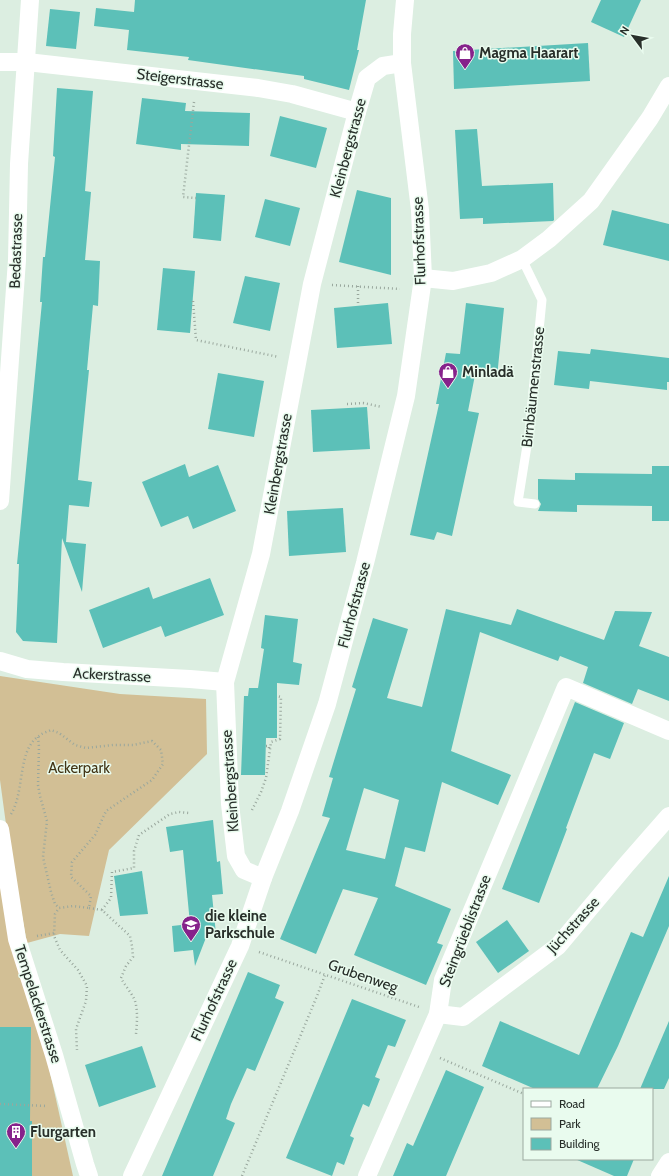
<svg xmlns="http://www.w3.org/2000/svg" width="669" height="1176" viewBox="0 0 669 1176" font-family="Cabin,sans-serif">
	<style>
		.green { fill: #d2bf95 }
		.building { fill: #5cc0b8; fill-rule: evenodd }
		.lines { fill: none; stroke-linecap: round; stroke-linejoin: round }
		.path { stroke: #99a79d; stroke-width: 2.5; stroke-dasharray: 1 3; stroke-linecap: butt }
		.service { stroke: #fff; stroke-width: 9 }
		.minor { stroke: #fff; stroke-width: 18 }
		.labels { text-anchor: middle; stroke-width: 3; stroke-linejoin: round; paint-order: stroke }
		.poi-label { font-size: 15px; font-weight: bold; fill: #282f2a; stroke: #e9fbee; text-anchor: start }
		.street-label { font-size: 15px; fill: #282f2a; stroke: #e9fbee }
		.park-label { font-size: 15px; fill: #423516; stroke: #e9fbee }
	</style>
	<rect width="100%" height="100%" fill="#dceee1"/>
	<g class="green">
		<path d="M0,676L120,694L206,699L207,754L109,850L89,936L60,934L27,943L8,839L0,780Z"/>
		<path d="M0,847L73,1176H0Z"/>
	</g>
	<g class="building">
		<path d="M135,0H366L357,50H359L349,90L304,79V76L188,60L189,57L127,50L129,30L94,26L96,8L134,12Z"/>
		<path d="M601,0H641L624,37L591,22Z"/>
		<path d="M50,9L80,12L76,49L46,46Z"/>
		<path d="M588,43L590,81L454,89L453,51Z"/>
		<path d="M57,88L93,91L85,191L91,192L85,260L100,261L98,306L93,305L87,370H89L78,480L92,482L89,507L69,505L66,542L86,544L82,592L62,538L57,643L23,641L16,632L19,564H17L42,302H40L43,257H45L55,157L53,156Z"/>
		<path d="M142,98L186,103L185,111L250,113L249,146L181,144V150L136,144Z"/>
		<path d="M280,116L327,128L316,168L270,156Z"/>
		<path d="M477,129L482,186L553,183L554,220L553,221L483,224V218L460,219L455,130Z"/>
		<path d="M357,190L391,198V275L339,262Z"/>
		<path d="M196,193L225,195L221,241L193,238Z"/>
		<path d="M265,199L300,208L290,246L255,237Z"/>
		<path d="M612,210L669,224V261L603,245Z"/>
		<path d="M163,268L195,271L190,333L157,330Z"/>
		<path d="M245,276L280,283L270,331L233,323Z"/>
		<path d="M388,303L392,344L337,348L334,308Z"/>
		<path d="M466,303L504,308L497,377L475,375L468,411L479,413L452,536L437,532L434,540L410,535L439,404H436L446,353L460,354Z"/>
		<path d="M591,349L669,358V382H667V390L590,381L589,389L554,385L558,351L590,354Z"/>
		<path d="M218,373L264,381L254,437L208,429Z"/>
		<path d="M367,407L370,449L313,452L311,410Z"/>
		<path d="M185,464L189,477L218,465L236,511L193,529L188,516L161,527L142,482Z"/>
		<path d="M652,466H669V521H652V506L577,505V512L538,511L541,504L538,499V479L575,480V473L652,474Z"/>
		<path d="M343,508L346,552L289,556L287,511Z"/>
		<path d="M210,578L224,615L165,637L161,626L103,648L89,610L149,587L153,599Z"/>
		<path d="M446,609L511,625L517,609L604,640L615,611L652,612L639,646L669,657V701L638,689L632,704L583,683L588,667L560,656L558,661L480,632L451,751L511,775L498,805L442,782L425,852L405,847L395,886L451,909L437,943L443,945L426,985L354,955L378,898L343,889L316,954L280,939L330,818L322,816L333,778L329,777L356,689L352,687L373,618L408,629L387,698L422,707ZM364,788L399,800L385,859L346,850Z"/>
		<path d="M265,615L298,619L293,662L302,664L299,685L277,683V738H266L265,775H241L244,696H248L249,688H258L264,649L261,648Z"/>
		<path d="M575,702L624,723L610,759L594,753L566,828L567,829L539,903L502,889Z"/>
		<path d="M213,820L217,862L220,861L223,894L212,895L216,934L207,935L195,966L193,950L174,952L172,926L190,924L183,850L170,852L166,827Z"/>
		<path d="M142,871L148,914L120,916L114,876Z"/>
		<path d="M669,876V926L618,1046L597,1089H535L482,1066L500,1021L579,1055L631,932L643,937Z"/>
		<path d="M507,920L529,951L498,973L476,942Z"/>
		<path d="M248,972L280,985L275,998L284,1002L255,1071L247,1068L231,1104L226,1119L235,1123L213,1176H162Z"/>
		<path d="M352,999L406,1020L395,1047L388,1045L375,1077L380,1079L369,1107L363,1104L350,1136L354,1138L344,1165L337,1162L332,1176L286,1158Z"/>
		<path d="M669,1021V1078L664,1089H640Z"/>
		<path d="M0,1027H31L30,1121H32V1176H0Z"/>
		<path d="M142,1046L156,1087L99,1107L85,1065Z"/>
		<path d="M446,1070L484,1087L446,1176H393L407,1143L413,1146Z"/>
		<path d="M575,1159H634L627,1176H614Z"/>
	</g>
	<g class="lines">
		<g class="path">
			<path d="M194,102L183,197L196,198"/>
			<path d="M332,285L400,289"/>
			<path d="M358,286V306"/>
			<path d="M193,301L196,340L279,357"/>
			<path d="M347,404L363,403L382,407"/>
			<path d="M38,737L39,747L38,785L40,796L47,821L43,857L51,892L55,904L59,908"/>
			<path d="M266,746H269V749"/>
			<path d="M252,810L261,792L266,778L271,742L280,739L281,697L277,696"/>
			<path d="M11,814C25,792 17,750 39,736C42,733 47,732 51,730L59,733L75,745L86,748L113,745H133L152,741L161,750L163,764L152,780L106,811L95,835L72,862L71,877L91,896L89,908L73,906L59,908L55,914L54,936L60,950L78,970L87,986L86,1001L76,1029L77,1050"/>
			<path d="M89,908L102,910L130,936L132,946L133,957L126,966L121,978C125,986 132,993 135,1001C138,1011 137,1023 136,1034"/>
			<path d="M102,910L111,898L112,872L134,868V851L139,835L170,814L179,812L189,813"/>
			<path d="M37,936L54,933"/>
			<path d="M259,952L419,1007"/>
			<path d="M440,1058L524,1094"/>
			<path d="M0,1104L47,1106"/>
			<path d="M242,1176L317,996L325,975"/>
		</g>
		<path class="service" d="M522,259L542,300L529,433L518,502L535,504"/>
		<g class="minor">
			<path d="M0,62H27L258,88L292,94L357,112"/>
			<path d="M423,278L453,281L491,273L522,259L549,239L591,201L650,118L669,86"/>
			<path d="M0,501L17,260L19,164L30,0"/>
			<path d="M0,661L27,669L63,672L190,679L225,682"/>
			<path d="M0,829L17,939L54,1055L85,1164L89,1176"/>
			<path d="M263,878L244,870L236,856L230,804L225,682L261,554L312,284L357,112L367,78L383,66L402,63"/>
			<path d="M438,1014L463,1017L558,946L626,865L669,816"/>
			<path d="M132,1176L240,946L263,878L290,811L327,704L365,563L406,396L423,278L420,210L402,63V34L405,0"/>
			<path d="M367,1176L438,1014L443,980L566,687L669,731"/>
			<path d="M660,1176L669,1162"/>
		</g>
	</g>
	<defs>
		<symbol id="shop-pin" viewBox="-11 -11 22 30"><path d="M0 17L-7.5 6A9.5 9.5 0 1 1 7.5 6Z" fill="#86228b" stroke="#e9fbee"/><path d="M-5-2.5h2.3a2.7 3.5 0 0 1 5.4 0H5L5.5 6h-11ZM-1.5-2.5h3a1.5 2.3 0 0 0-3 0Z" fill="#fff"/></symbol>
		<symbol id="school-pin" viewBox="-11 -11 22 30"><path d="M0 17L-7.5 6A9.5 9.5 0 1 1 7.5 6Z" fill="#86228b" stroke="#e9fbee"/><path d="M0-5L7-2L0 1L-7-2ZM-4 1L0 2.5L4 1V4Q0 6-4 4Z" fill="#fff"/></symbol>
		<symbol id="building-pin" viewBox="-11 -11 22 30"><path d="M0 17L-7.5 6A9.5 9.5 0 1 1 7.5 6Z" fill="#86228b" stroke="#e9fbee"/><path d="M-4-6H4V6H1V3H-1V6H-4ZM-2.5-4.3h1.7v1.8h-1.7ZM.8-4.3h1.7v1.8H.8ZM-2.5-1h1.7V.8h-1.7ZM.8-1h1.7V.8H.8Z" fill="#fff"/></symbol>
	</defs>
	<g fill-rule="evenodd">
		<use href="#shop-pin" x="454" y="42" width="22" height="30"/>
		<use href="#shop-pin" x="437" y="361" width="22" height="30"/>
		<use href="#school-pin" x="180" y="914" width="22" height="30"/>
		<use href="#building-pin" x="5" y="1121" width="22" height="30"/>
	</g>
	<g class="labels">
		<g class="poi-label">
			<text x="479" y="58">Magma Haarart</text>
			<text x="462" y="377">Minladä</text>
			<text x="205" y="921">die kleine<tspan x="205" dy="17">Parkschule</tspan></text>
			<text x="30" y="1137">Flurgarten</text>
		</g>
		<g class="street-label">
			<text transform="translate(180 79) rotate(7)" y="5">Steigerstrasse</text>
			<text transform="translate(348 148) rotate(-75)" y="5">Kleinbergstrasse</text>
			<text transform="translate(419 241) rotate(-92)" y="5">Flurhofstrasse</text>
			<text transform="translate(16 251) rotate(-88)" y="5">Bedastrasse</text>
			<text transform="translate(533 387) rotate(-84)" y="5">Birnbäumenstrasse</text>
			<text transform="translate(278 464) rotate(-80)" y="5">Kleinbergstrasse</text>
			<text transform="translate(354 605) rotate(-75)" y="5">Flurhofstrasse</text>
			<text transform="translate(112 675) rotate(3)" y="5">Ackerstrasse</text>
			<text transform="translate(230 781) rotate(-94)" y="5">Kleinbergstrasse</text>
			<text transform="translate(573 925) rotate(-48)" y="5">Jüchstrasse</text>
			<text transform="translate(465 931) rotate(-69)" y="5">Steingrüeblistrasse</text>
			<text transform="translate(363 976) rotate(19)" y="5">Grubenweg</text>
			<text transform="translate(214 1000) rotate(-65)" y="5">Flurhofstrasse</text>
			<text transform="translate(38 1004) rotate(72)" y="5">Tempelackerstrasse</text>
		</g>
		<g class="park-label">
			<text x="79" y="773">Ackerpark</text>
		</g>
	</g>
	<rect x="523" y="1088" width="130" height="72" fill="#e9fbee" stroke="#9ca9a0"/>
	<rect x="531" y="1101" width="20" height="6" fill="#ffffff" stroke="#9ca9a0"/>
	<text x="559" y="1108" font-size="12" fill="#282f2a">Road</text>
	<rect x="531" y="1118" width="20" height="12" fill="#d2bf95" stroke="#9ca9a0"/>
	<text x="559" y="1128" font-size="12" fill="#282f2a">Park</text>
	<rect x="531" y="1138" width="20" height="12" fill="#5cc0b8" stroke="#9ca9a0"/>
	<text x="559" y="1148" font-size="12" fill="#282f2a">Building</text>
	<g transform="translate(633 36) rotate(302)" stroke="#e9fbee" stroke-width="3" paint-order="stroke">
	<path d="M0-3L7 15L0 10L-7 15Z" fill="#282f2a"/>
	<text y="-6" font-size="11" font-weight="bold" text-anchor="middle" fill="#282f2a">N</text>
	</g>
</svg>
